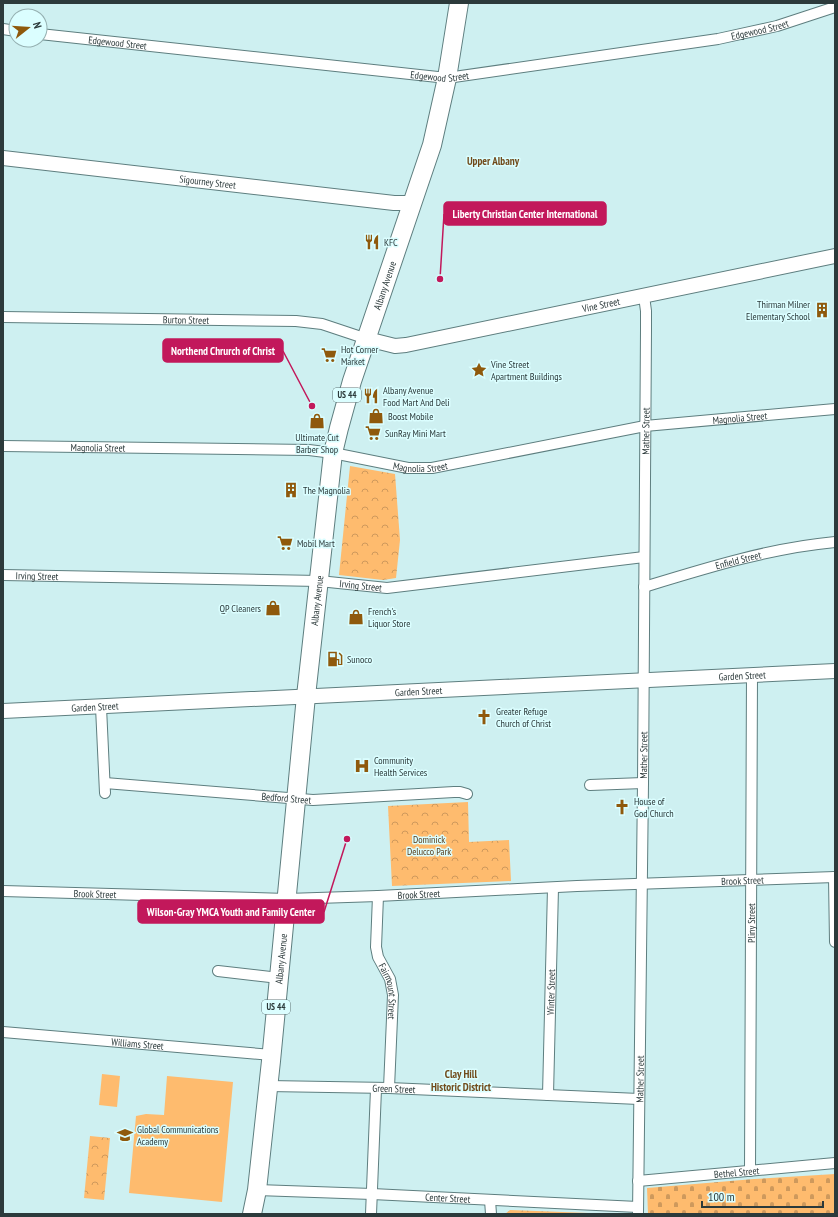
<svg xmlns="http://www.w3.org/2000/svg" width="838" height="1217" viewBox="0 0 838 1217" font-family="'PT Sans Narrow',sans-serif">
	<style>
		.grass { fill: #febb6e }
		.cemetery { fill: url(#cemetery-stones) }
		.park { fill: url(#park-crowns) }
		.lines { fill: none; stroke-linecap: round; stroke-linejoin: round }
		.street-casing { stroke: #5e7e7f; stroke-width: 12 }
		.secondary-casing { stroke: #5e7e7f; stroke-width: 16 }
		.highway-casing { stroke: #5e7e7f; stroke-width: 20 }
		.street { stroke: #fff; stroke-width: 10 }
		.secondary { stroke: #fff; stroke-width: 14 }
		.highway { stroke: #fff; stroke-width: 18 }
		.labels { text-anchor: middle; stroke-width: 3; stroke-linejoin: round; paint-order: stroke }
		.shield { fill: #dbfeff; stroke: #607576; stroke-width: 1 }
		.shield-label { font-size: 9px; font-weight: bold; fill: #2c3a3b }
		.street-label { font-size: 10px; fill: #2c3a3b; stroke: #dbfeff }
		.poi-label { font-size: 10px; fill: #2c3a3b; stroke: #dbfeff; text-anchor: start }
		.park-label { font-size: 10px; fill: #563917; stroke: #dbfeff }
		.neighbourhood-label { font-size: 11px; font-weight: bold; fill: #714b1c; stroke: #dbfeff }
		.leader { fill: none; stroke: #c2185b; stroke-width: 1.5 }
		.callout-dot { fill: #c2185b; stroke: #dbfeff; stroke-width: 1.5 }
		.callout { fill: #c2185b; stroke: #c2185b; stroke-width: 1.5 }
		.callout-label { font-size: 11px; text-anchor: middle; font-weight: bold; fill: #fff }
	</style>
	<defs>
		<pattern id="cemetery-stones" width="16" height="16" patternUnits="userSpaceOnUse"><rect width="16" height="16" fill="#febb6e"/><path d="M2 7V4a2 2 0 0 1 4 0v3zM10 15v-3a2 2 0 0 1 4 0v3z" fill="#ce995c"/></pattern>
		<pattern id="park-crowns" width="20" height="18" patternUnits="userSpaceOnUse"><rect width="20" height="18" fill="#febb6e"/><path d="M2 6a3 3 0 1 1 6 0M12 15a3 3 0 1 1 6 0" fill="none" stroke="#ce995c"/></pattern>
	</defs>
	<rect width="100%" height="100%" fill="#cef0f1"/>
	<g class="grass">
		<path d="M102,1074L120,1076L117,1107L99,1105Z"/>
		<path d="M167,1076L233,1082L222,1202L129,1193L136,1116L146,1114L164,1115Z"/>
	</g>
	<path class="cemetery" d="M835,1174V1214H648L647,1188L754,1179Z"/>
	<g class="park">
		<path d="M350,466L395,474L400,540L396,578L383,580L339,575Z"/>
		<path d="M468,802L469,842L509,840L511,881L392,886L388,806Z"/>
		<path d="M90,1136L110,1138L104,1200L84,1198Z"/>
		<path d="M510,1210L615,1214H505Z"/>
	</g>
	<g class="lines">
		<defs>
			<g id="street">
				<path d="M3,29L16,31"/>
				<path id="s1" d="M40,34L447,78L718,39L777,26L835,7"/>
				<path id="s2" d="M3,317L296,321L322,324L367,339"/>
				<path id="s3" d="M3,446L309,450L333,453L408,468H432L645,426L835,409"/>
				<path id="s4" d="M3,575L319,581L387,588L644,557"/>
				<path id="s5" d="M644,587C706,568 770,548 835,542"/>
				<path d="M101,707L105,793"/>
				<path id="s6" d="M105,783L313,800L454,792H460L467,794"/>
				<path d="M590,785L643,783"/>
				<path d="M834,877L835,942"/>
				<path id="s7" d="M3,891L287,899L378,896L577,886L835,877"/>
				<path id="s8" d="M378,896L376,947L378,957L390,979L393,995L389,1088"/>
				<path d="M218,971L279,978"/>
				<path id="s9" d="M3,1032L272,1055"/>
				<path id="s10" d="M268,1086L389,1088L639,1099"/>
				<path id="s11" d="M548,1095L553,888"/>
				<path id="s12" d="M750,1171L752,674"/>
				<path id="s13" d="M638,1181L835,1163"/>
				<path id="s14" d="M257,1190L372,1194L638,1207"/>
				<path d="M490,1200L491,1214"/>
				<path d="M371,1214L376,1089"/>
				<path id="s15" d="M638,1214L643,783L646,330V311L644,296"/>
			</g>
			<g id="secondary">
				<path id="s16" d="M3,158L394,203H413"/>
				<path id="s17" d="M367,339L395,346L406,345L835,256"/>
				<path id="s18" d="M3,711L835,671"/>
			</g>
			<g id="highway">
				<path id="s19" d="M252,1214L257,1190L271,1061L306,696L333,453L339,428L352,381L432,145L447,78L459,3"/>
			</g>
		</defs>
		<use href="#street" class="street-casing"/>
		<use href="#secondary" class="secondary-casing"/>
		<use href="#highway" class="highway-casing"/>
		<use href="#street" class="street"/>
		<use href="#secondary" class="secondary"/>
		<use href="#highway" class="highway"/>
	</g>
	<defs>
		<symbol id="restaurant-bare" viewBox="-9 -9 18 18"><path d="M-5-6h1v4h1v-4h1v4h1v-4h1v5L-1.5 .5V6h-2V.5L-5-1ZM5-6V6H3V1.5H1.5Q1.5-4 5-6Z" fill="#8f590c" stroke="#dbfeff" stroke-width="2.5" paint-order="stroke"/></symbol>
		<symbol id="building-bare" viewBox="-9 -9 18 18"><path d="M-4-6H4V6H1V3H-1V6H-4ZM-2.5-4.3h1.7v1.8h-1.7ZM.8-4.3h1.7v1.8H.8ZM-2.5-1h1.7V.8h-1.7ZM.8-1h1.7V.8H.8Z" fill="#8f590c" stroke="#dbfeff" stroke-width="2.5" paint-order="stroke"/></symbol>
		<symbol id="supermarket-bare" viewBox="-9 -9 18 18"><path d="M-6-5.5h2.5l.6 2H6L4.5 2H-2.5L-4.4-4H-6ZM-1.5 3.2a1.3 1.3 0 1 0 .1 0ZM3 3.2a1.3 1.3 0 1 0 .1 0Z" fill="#8f590c" stroke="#dbfeff" stroke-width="2.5" paint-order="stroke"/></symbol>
		<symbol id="sight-bare" viewBox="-9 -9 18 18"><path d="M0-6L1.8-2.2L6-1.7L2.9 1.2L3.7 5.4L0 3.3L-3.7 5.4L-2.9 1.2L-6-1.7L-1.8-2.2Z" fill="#8f590c" stroke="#dbfeff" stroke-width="2.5" paint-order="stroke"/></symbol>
		<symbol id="shop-bare" viewBox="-9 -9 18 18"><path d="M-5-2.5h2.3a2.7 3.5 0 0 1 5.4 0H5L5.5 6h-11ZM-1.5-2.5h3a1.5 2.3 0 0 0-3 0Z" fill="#8f590c" stroke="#dbfeff" stroke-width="2.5" paint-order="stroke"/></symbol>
		<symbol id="fuel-bare" viewBox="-9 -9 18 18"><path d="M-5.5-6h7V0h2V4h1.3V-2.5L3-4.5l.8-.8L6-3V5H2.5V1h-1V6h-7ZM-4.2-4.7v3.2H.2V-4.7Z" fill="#8f590c" stroke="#dbfeff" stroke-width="2.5" paint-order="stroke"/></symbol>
		<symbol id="church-bare" viewBox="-9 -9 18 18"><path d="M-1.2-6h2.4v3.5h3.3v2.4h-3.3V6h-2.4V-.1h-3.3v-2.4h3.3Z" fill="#8f590c" stroke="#dbfeff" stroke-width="2.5" paint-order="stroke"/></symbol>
		<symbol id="hospital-bare" viewBox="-9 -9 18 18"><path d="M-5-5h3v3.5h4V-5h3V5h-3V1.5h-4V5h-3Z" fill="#8f590c" stroke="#dbfeff" stroke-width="2.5" paint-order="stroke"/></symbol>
		<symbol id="school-bare" viewBox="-9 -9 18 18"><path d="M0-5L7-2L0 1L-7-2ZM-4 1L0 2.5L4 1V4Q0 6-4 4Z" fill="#8f590c" stroke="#dbfeff" stroke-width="2.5" paint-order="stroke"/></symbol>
	</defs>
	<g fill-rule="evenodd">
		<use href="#restaurant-bare" x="361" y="231" width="22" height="22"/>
		<use href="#building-bare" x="811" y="299" width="22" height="22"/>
		<use href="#supermarket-bare" x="318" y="344" width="22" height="22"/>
		<use href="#sight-bare" x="468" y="359" width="22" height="22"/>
		<use href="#restaurant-bare" x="360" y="385" width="22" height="22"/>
		<use href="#shop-bare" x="365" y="405" width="22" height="22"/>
		<use href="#shop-bare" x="306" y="410" width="22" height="22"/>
		<use href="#supermarket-bare" x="362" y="422" width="22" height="22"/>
		<use href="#building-bare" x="280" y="479" width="22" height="22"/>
		<use href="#supermarket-bare" x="274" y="532" width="22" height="22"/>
		<use href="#shop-bare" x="262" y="597" width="22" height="22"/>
		<use href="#shop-bare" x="345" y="606" width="22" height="22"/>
		<use href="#fuel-bare" x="324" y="648" width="22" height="22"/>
		<use href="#church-bare" x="473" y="706" width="22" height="22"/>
		<use href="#hospital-bare" x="351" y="755" width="22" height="22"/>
		<use href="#church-bare" x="611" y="796" width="22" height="22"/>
		<use href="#school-bare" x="114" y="1124" width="22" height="22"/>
	</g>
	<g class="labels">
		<g class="shield">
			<rect x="333" y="388" width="28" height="14" rx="3"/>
			<rect x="262" y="1000" width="28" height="14" rx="3"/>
		</g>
		<g class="shield-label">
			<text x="347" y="398">US 44</text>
			<text x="276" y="1010">US 44</text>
		</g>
		<g class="street-label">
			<text dy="4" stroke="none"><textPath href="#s1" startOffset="726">Edgewood Street</textPath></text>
			<text dy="4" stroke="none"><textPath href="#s1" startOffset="78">Edgewood Street</textPath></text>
			<text dy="4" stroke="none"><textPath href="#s1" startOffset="402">Edgewood Street</textPath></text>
			<text dy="4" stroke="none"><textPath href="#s16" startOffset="206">Sigourney Street</textPath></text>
			<text dy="4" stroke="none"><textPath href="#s19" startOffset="941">Albany Avenue</textPath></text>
			<text dy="4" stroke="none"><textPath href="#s17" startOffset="239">Vine Street</textPath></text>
			<text dy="4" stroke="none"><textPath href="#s2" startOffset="183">Burton Street</textPath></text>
			<text dy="4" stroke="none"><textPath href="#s3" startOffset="743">Magnolia Street</textPath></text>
			<text dy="4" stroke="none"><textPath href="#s15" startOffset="783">Mather Street</textPath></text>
			<text dy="4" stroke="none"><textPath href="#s3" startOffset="95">Magnolia Street</textPath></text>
			<text dy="4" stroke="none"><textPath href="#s3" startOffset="419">Magnolia Street</textPath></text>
			<text dy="4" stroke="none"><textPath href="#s5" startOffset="98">Enfield Street</textPath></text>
			<text dy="4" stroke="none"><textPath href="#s4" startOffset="34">Irving Street</textPath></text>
			<text dy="4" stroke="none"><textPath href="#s4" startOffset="358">Irving Street</textPath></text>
			<text dy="4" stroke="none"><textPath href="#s19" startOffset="617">Albany Avenue</textPath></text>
			<text dy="4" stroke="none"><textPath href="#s18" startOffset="740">Garden Street</textPath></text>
			<text dy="4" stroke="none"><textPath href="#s18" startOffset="416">Garden Street</textPath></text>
			<text dy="4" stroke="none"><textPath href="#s18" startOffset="92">Garden Street</textPath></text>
			<text dy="4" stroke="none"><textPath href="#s15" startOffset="459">Mather Street</textPath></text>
			<text dy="4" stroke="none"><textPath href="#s6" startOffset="182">Bedford Street</textPath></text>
			<text dy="4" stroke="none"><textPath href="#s7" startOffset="740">Brook Street</textPath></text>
			<text dy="4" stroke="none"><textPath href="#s7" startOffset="92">Brook Street</textPath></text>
			<text dy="4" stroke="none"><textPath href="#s7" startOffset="416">Brook Street</textPath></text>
			<text dy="4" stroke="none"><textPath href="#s12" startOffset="248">Pliny Street</textPath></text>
			<text dy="4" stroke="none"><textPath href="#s19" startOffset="257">Albany Avenue</textPath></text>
			<text dy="4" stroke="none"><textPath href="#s8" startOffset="98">Fairmount Street</textPath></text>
			<text dy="4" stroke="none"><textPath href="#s11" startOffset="103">Winter Street</textPath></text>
			<text dy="4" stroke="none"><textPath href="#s9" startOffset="135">Williams Street</textPath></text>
			<text dy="4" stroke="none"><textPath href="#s15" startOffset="135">Mather Street</textPath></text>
			<text dy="4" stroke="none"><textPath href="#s10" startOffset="126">Green Street</textPath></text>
			<text dy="4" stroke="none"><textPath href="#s13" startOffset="99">Bethel Street</textPath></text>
			<text dy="4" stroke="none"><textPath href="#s14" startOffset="191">Center Street</textPath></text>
		</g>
		<g class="poi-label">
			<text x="384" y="246">KFC</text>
			<text x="810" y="308" text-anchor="end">Thirman Milner<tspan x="810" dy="12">Elementary School</tspan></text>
			<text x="341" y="353">Hot Corner<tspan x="341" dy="12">Market</tspan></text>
			<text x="491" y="368">Vine Street<tspan x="491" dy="12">Apartment Buildings</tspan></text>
			<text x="383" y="394">Albany Avenue<tspan x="383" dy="12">Food Mart And Deli</tspan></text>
			<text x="388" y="420">Boost Mobile</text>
			<text x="385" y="437">SunRay Mini Mart</text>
			<text x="317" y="441" text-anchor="middle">Ultimate Cut<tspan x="317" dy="12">Barber Shop</tspan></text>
			<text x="303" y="494">The Magnolia</text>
			<text x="297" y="547">Mobil Mart</text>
			<text x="261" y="612" text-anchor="end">QP Cleaners</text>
			<text x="368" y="615">French's<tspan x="368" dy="12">Liquor Store</tspan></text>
			<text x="347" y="663">Sunoco</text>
			<text x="496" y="715">Greater Refuge<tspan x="496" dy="12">Church of Christ</tspan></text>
			<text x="374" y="764">Community<tspan x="374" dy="12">Health Services</tspan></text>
			<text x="634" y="805">House of<tspan x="634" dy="12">God Church</tspan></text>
			<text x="137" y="1133">Global Communications<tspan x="137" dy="12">Academy</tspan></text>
		</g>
		<g class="park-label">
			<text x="429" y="843">Dominick<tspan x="429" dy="12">Delucco Park</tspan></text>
		</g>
		<g class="neighbourhood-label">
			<text x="493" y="165">Upper Albany</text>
			<text x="461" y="1078">Clay Hill<tspan x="461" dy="13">Historic District</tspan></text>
		</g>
	</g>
	<path class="leader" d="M440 279L444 214M312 406L283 351M347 839L324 912"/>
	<g class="callout-dot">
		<circle cx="440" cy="279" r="4"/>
		<circle cx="312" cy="406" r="4"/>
		<circle cx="347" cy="839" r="4"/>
	</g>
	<g class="callout">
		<rect x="444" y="202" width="162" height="23" rx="4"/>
		<rect x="163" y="339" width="120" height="23" rx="4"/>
		<rect x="138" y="900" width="186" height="23" rx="4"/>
	</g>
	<g class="callout-label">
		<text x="525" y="218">Liberty Christian Center International</text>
		<text x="223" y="355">Northend Chrurch of Christ</text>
		<text x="231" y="916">Wilson-Gray YMCA Youth and Family Center</text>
	</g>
	<rect width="838" height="1217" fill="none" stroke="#2c3a3b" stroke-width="8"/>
	<g transform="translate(28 28) rotate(73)"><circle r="19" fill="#dbfeff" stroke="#95b0b1"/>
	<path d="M0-3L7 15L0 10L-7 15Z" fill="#8f590c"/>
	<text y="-6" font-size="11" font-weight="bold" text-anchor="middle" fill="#2c3a3b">N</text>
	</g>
	<path d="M702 1201v6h121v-6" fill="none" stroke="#2c3a3b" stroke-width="2"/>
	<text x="708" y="1201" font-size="12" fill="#2c3a3b" stroke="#dbfeff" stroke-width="3" paint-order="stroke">100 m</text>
</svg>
